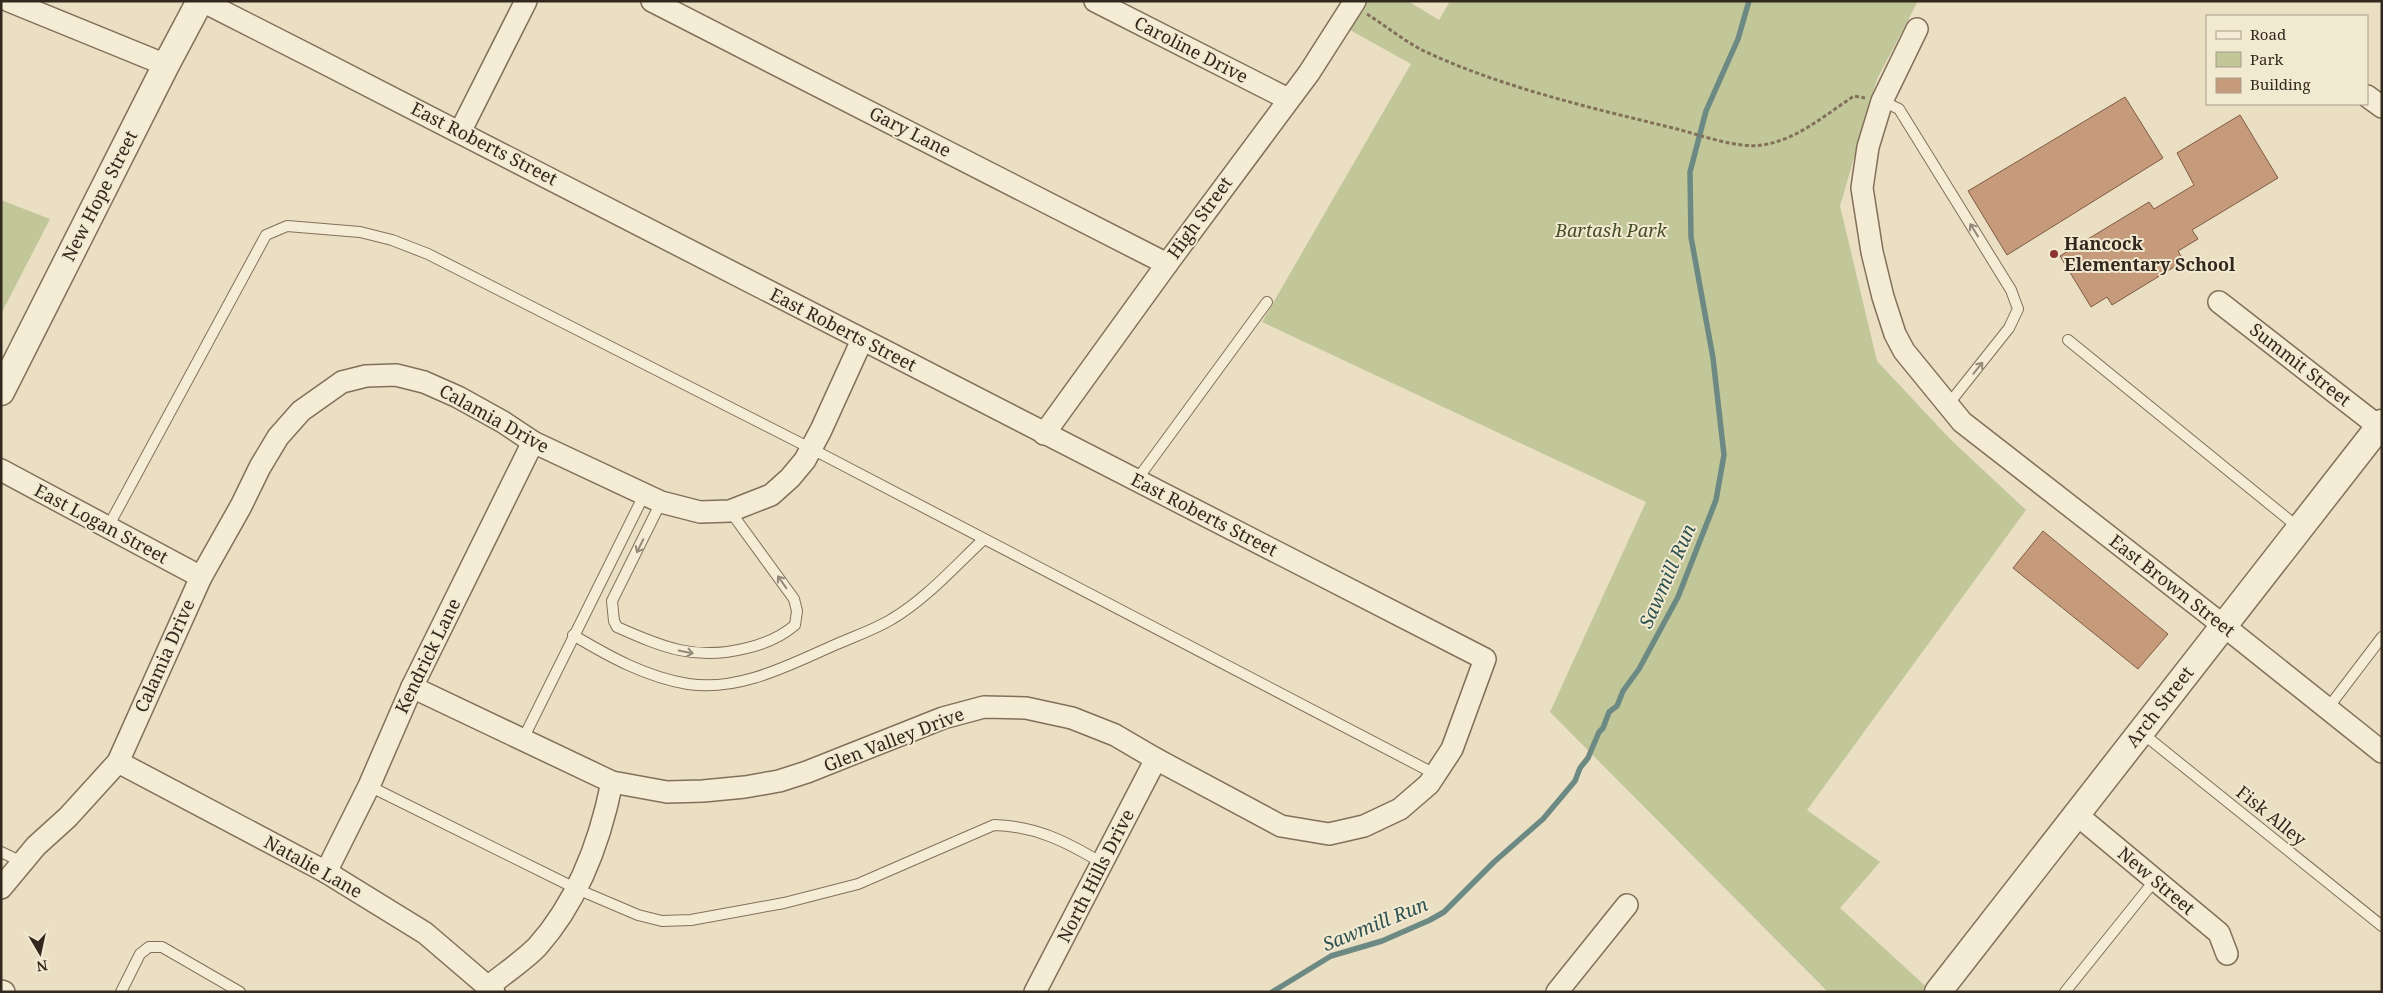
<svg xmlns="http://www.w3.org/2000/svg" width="2383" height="993" viewBox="0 0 2383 993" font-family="'Noto Serif',serif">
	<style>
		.green { fill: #c1c798 }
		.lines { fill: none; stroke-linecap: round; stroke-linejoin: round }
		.stream { stroke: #6c8a83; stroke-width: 5.5 }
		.building { fill: #c59b7b; stroke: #7f5b43 }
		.service-casing { stroke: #82705b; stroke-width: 12 }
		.minor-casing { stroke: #82705b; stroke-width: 24 }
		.tertiary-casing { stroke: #82705b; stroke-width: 29 }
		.path { stroke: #82705b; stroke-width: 3; stroke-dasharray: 4 2.5; stroke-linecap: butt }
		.service { stroke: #f5ecd5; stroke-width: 10 }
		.minor { stroke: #f5ecd5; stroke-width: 21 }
		.tertiary { stroke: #f5ecd5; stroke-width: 26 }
		.oneway { stroke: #948a7a }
		.poi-dot { fill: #8c3030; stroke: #f2e9d1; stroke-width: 2 }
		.labels { text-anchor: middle; stroke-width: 4; stroke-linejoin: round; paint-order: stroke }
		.street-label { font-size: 18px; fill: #33281e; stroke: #f2e9d1 }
		.park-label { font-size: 18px; font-style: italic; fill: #444e26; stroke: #f2e9d1 }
		.poi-label { font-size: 18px; font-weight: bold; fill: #33281e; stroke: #f2e9d1; text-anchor: start }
		.water-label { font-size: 19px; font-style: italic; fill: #2e5250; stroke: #f2e9d1 }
	</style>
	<rect width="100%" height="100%" fill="#eadec3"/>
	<g class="green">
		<path d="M1355,1H1408L1439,20L1450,1H1918L1877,79L1840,206L1877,361L1950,439L2026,510L1807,810L1880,862L1840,908L1932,992H1828L1550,712L1646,502L1262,322L1411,64L1341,25Z"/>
		<path d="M1,200L50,219L1,314Z"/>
	</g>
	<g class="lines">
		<path class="stream" d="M1272,992L1331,956L1382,941L1430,920L1444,912L1494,862L1543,819L1575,781L1580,768L1588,758L1599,732L1603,728L1609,712L1617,706L1623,691L1639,669L1678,597L1716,500L1724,455L1713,358L1691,237L1690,172L1706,111L1738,39L1749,1"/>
	</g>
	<g class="building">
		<path d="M2125,97L2163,158L2007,255L1968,191Z"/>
		<path d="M2240,115L2278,178L2192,230L2198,239L2178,251L2184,261L2112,305L2107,297L2091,307L2060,256L2149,202L2154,209L2194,185L2177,153Z"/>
		<path d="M2043,531L2168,634L2138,669L2013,568Z"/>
	</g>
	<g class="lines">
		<defs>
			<g id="service">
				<path d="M1882,101L1899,109L2011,290L2018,309L2009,328L1947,406"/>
				<path d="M2068,340L2299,528"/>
				<path d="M1136,481L1267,302"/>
				<path d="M661,502L612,601L614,621L617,627C664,648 696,661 747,648C764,644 781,637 795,625L797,611L794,599L730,511"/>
				<path d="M108,527L266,235L287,226L360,232L392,240L428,254L812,449L1435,774"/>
				<path d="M573,635C610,657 646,677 688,684C740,692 791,664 837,644C855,636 876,629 892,619C926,599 955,566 984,539"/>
				<path d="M2328,708L2382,637"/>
				<path d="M2142,733L2382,926"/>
				<path d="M523,739L644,495"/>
				<path d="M369,786L577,889L638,915L662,921L691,920L784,903L858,884L994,825C1036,826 1067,842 1102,863"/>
				<path d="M1,852L22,862"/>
				<path d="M121,992L140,954L149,947H162L240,992"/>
				<path d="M2065,992L2155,880"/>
			</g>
			<g id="minor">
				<path d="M9,1L166,65"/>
				<path d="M202,1C631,218 1057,441 1485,659L1452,749L1429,784L1400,809L1364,826L1329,834L1281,826L1156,759L1115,735L1072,718L1026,708L984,707L943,718L807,772L779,781L745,787L703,791L667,792L612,782L412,687"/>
				<path d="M652,1L1167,264"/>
				<path d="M1095,1L1288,99"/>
				<path d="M1917,29L1882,101L1868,147L1862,188L1872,252L1883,297L1895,334L1904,351L1962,422L2224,626L2382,752"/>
				<path d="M2367,96L2382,107"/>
				<path d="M460,132L526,1"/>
				<path d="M2219,302L2382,429"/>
				<path d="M1044,434L1167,264L1309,73L1355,1"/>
				<path d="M1,470L201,577"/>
				<path d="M118,762L326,872L425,933L494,992"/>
				<path d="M2076,814L2219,933L2227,954"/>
				<path d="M326,872L369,786L412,687L533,442"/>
				<path d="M1,888L36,846L68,817L118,762L201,577L241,506L260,467L278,437L301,411L342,382L366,376L396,375L424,382L458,397L503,422L533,442L661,502L700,512L730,511L771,495L790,478L805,460L821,430L862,340"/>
				<path d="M489,986C505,973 523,961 537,947C579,900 600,842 612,782"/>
				<path d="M1,991L4,992"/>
				<path d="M1035,992L1156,759"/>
				<path d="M1557,992L1627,905"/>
			</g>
			<g id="tertiary">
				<path d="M1,392L166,65L200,1"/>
				<path d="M1938,992L2382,423"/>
			</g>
		</defs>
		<use href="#service" class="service-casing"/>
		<use href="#minor" class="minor-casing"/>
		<use href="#tertiary" class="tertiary-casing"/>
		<path class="path" d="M1367,14C1386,26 1404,41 1424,51C1503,88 1592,108 1677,129C1700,135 1738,149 1762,145C1797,140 1825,115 1854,96L1865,98"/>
		<use href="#service" class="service"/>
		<use href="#minor" class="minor"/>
		<use href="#tertiary" class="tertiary"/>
	</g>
	<defs><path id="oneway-shaft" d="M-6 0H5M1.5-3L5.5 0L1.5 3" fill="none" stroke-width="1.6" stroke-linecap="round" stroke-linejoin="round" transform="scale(1.25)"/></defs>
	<g class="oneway">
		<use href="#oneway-shaft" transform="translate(1974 230) rotate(-122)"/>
		<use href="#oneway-shaft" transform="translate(1978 368) rotate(-51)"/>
		<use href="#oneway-shaft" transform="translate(640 546) rotate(116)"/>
		<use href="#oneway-shaft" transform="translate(782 582) rotate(-125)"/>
		<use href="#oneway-shaft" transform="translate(686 652) rotate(11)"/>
	</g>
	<circle class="poi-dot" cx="2054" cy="254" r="5"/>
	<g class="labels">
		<g class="street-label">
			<text transform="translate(1191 50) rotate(27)" y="6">Caroline Drive</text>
			<text transform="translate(910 132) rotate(27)" y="6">Gary Lane</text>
			<text transform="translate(484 144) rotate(27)" y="6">East Roberts Street</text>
			<text transform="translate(100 196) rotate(-63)" y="6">New Hope Street</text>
			<text transform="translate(1200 218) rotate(-54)" y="6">High Street</text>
			<text transform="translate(843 330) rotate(27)" y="6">East Roberts Street</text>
			<text transform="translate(2300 365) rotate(38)" y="6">Summit Street</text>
			<text transform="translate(494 419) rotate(29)" y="6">Calamia Drive</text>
			<text transform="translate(1204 515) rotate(27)" y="6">East Roberts Street</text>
			<text transform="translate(101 524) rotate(28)" y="6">East Logan Street</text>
			<text transform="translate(2172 586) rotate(38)" y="6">East Brown Street</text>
			<text transform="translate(165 656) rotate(-66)" y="6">Calamia Drive</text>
			<text transform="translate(428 656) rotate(-64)" y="6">Kendrick Lane</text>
			<text transform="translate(2160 707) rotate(-52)" y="6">Arch Street</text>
			<text transform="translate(894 740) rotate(-21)" y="6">Glen Valley Drive</text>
			<text transform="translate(2271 816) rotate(39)" y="6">Fisk Alley</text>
			<text transform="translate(313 867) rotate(29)" y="6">Natalie Lane</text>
			<text transform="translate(1096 876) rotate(-63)" y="6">North Hills Drive</text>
			<text transform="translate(2156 881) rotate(40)" y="6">New Street</text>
		</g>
		<g class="park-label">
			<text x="1611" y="237">Bartash Park</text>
		</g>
		<g class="poi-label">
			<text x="2064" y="250">Hancock<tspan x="2064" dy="21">Elementary School</tspan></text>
		</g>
		<g class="water-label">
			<text transform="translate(1667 576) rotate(-66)" y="7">Sawmill Run</text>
			<text transform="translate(1375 924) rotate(-22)" y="7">Sawmill Run</text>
		</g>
	</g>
	<rect width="2383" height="993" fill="none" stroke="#33281e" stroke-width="5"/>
	<rect x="2206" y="15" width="162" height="90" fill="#f2e9d1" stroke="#a69c89"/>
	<rect x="2216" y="31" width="25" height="8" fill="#f5ecd5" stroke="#a69c89"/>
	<text x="2250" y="40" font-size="15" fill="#33281e">Road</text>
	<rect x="2216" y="52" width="25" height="15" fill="#c1c798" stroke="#a69c89"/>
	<text x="2250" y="65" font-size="15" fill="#33281e">Park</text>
	<rect x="2216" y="78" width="25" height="15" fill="#c59b7b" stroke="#a69c89"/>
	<text x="2250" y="90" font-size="15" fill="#33281e">Building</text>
	<g transform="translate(40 953) rotate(171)" stroke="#f2e9d1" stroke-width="4" paint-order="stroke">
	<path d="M0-4L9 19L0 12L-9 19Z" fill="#33281e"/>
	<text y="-8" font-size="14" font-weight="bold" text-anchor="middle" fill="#33281e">N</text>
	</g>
</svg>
